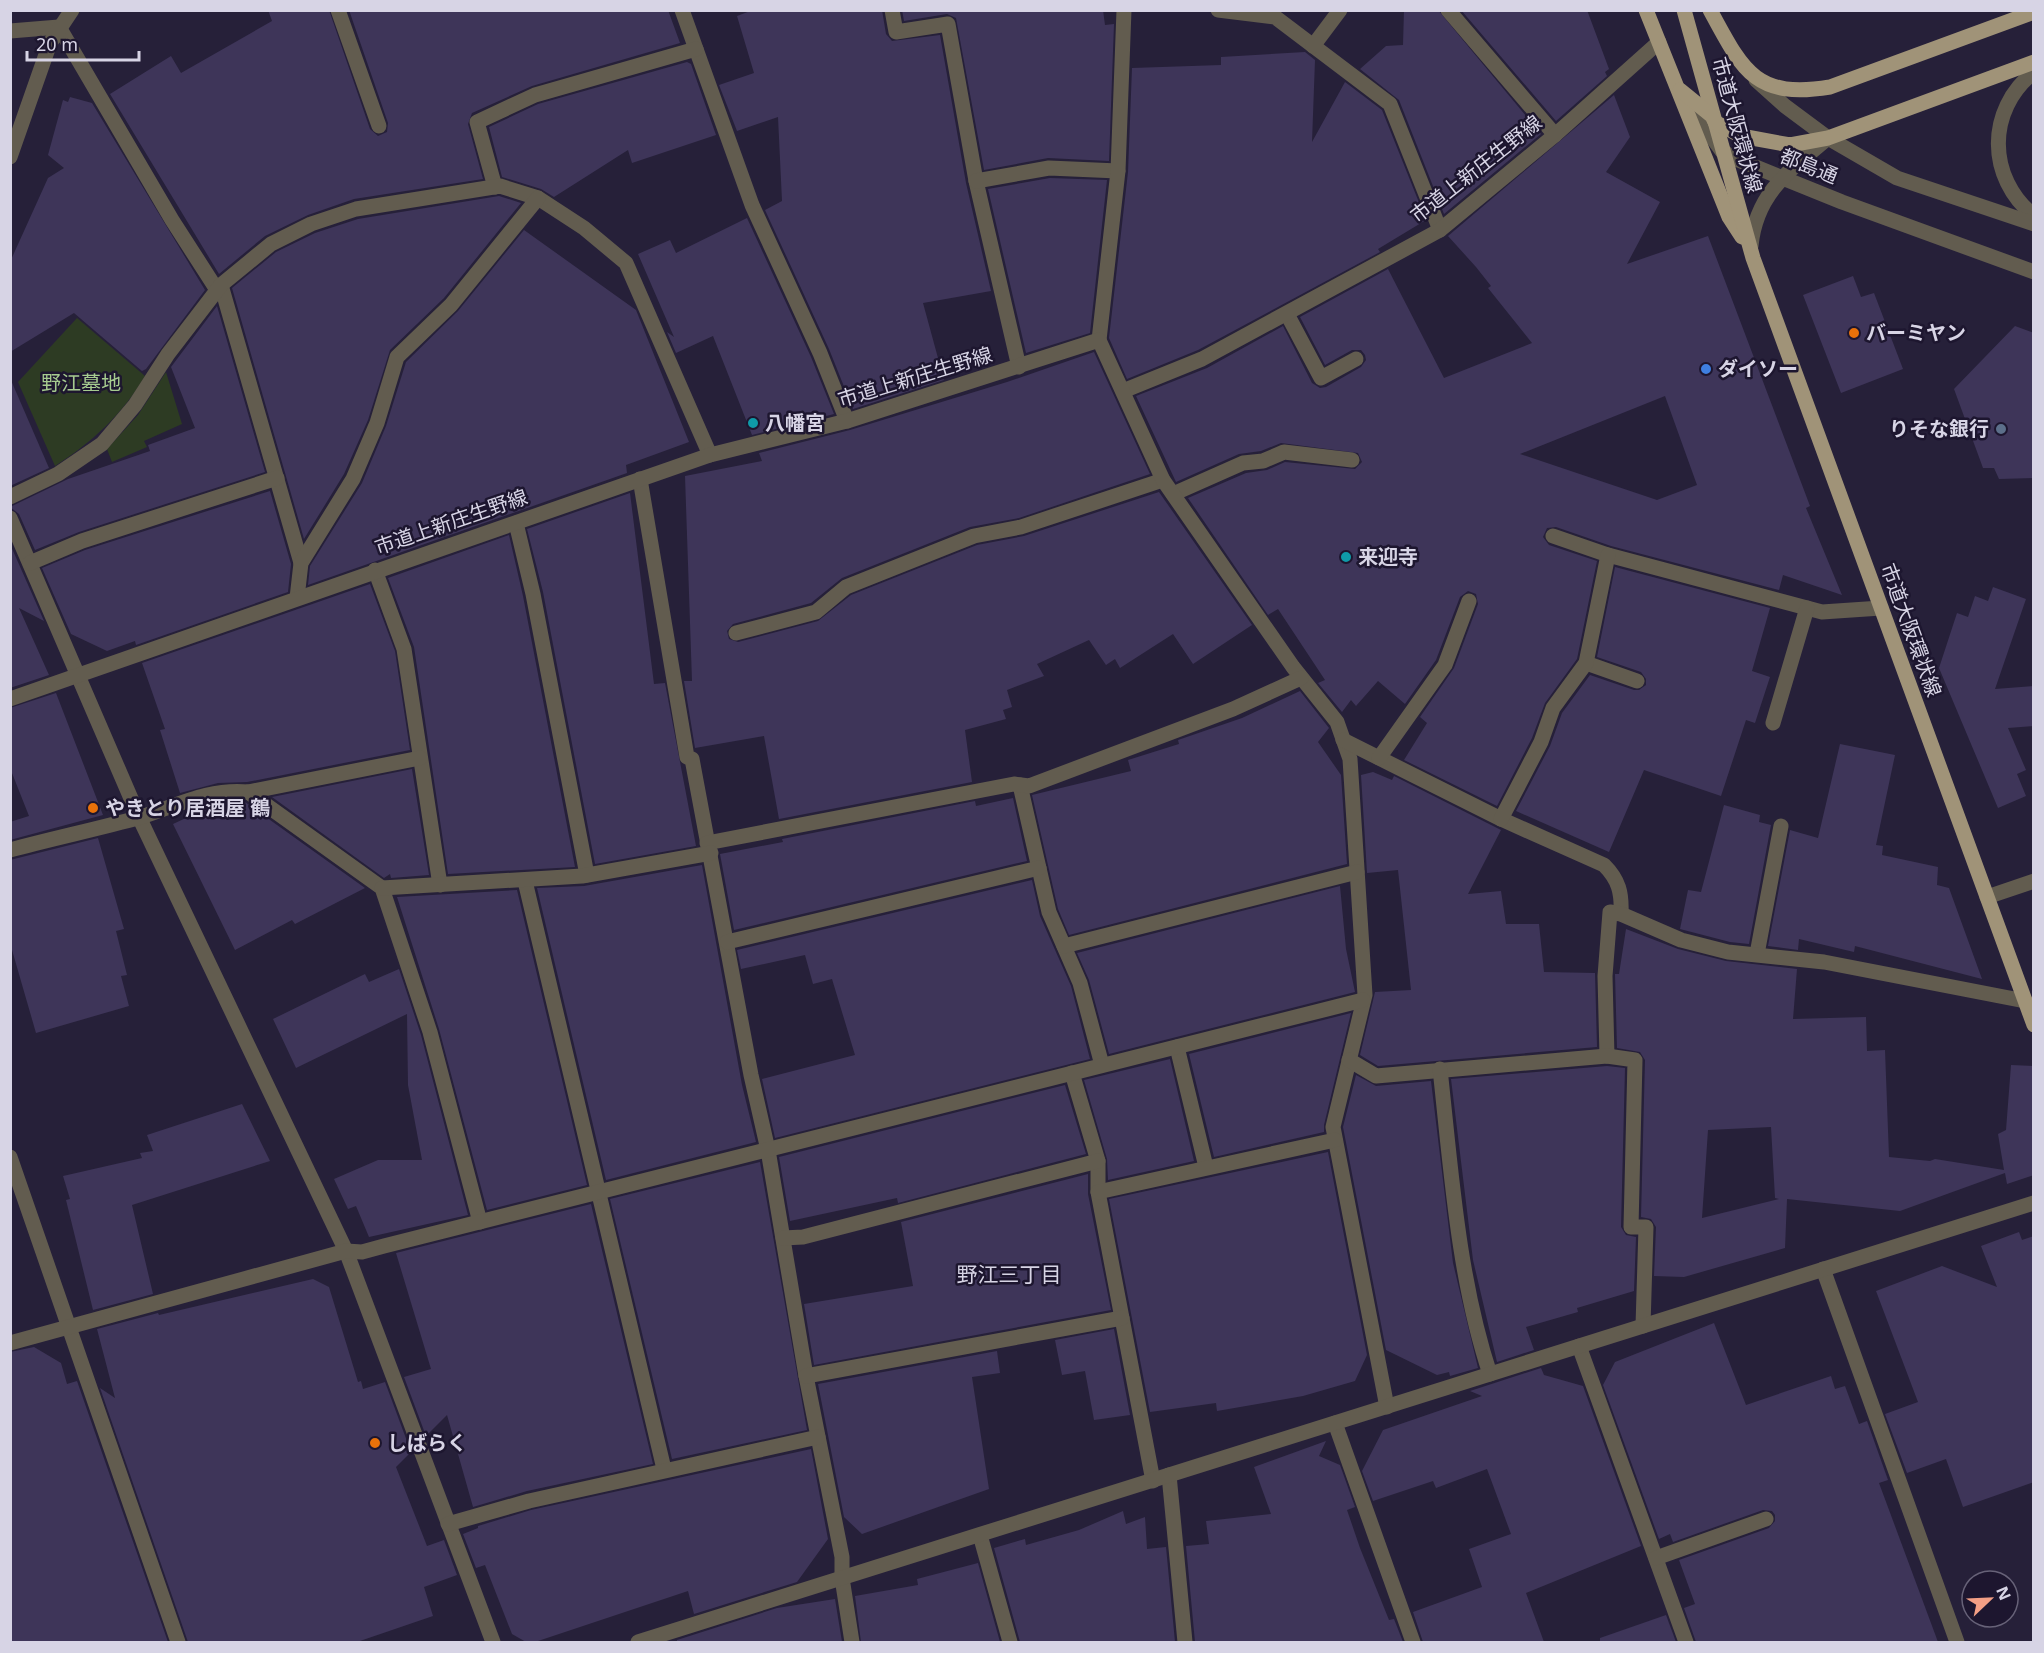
<svg xmlns="http://www.w3.org/2000/svg" width="2044" height="1653" viewBox="0 0 2044 1653" font-family="'Noto Sans','Noto Sans JP',sans-serif">
	<style>
		.green { fill: #2d3b23 }
		.building { fill: #3e3559; fill-rule: evenodd }
		.lines { fill: none; stroke-linecap: round; stroke-linejoin: round }
		.minor { stroke: #625c4f; stroke-width: 15 }
		.major { stroke: #a09378; stroke-width: 15 }
		.food-dot { fill: #e8710a; stroke: #1d162f; stroke-width: 2 }
		.shop-dot { fill: #3f7fe0; stroke: #1d162f; stroke-width: 2 }
		.culture-dot { fill: #0f9aa8; stroke: #1d162f; stroke-width: 2 }
		.service-dot { fill: #5c6f8a; stroke: #1d162f; stroke-width: 2 }
		.labels { text-anchor: middle; stroke-width: 5; stroke-linejoin: round; paint-order: stroke }
		.street-label { font-size: 20px; fill: #d7d4e5; stroke: #1d162f }
		.poi-label { font-size: 20px; font-weight: bold; fill: #d7d4e5; stroke: #1d162f; text-anchor: start }
		.park-label { font-size: 20px; fill: #a6cb8f; stroke: #1d162f }
		.neighbourhood-label { font-size: 21px; fill: #d7d4e5; stroke: #1d162f }
	</style>
	<rect width="100%" height="100%" fill="#262039"/>
	<g class="green">
		<path d="M77,318L145,376C123,414 91,443 55,466L18,382Z"/>
		<path d="M166,372L182,424L144,441L147,447L112,462L107,449L138,415Z"/>
	</g>
	<g class="building">
		<path d="M268,10H329L370,129L378,136L387,132L388,123L349,10H668L680,43L532,86L472,113L468,124L483,179L354,199L308,215L265,236L219,274L110,94L171,56L181,73L272,21Z"/>
		<path d="M753,10H882L886,34L892,41L940,35L966,183L991,291L923,303L944,380L853,409L829,349L765,210L782,201L778,117L737,131L719,85L754,73L737,16Z"/>
		<path d="M902,10H1103L1105,25L1114,24L1109,161L1048,158L984,170L956,18L947,14L904,21Z"/>
		<path d="M1404,10H1438L1541,134L1444,214L1399,100L1360,69L1386,46L1403,45Z"/>
		<path d="M1461,10H1587L1609,69L1605,72L1607,76L1556,121Z"/>
		<path d="M1305,52L1315,60L1312,142L1345,82L1382,110L1426,220L1378,249L1380,252L1198,350L1127,379L1109,338L1128,172L1132,68L1221,65V57Z"/>
		<path d="M687,62L691,64L716,135L632,163L628,150L554,197L541,189L502,177L489,127L538,104Z"/>
		<path d="M1614,95L1630,137L1606,172L1660,202L1627,264L1708,236L1810,506L1806,508L1842,595L1783,575L1779,590L1775,589L1611,546L1556,527L1547,528L1543,537L1549,545L1597,561L1577,659L1545,703L1532,738L1497,806L1404,760L1427,723L1420,717L1454,668L1478,604L1476,594L1468,591L1460,597L1436,660L1405,704L1378,681L1356,706L1351,700L1342,712L1318,683L1325,680L1278,609L1268,615L1188,498L1246,473L1267,470L1285,462L1355,469L1362,462L1358,453L1281,443L1261,451L1239,454L1176,482L1136,396L1207,368L1283,326L1312,383L1320,388L1326,387L1361,367L1366,360L1365,355L1361,350H1352L1325,365L1300,317L1388,269L1444,378L1532,343L1488,288L1491,286L1476,267L1448,236ZM1665,396L1697,485L1657,500L1520,454Z"/>
		<path d="M70,97L92,103L205,290L146,369L142,371L74,313L10,352V262L48,178L64,168L48,155L63,100L68,102Z"/>
		<path d="M1050,178L1107,180L1090,333L1026,353L988,189Z"/>
		<path d="M499,196L521,203L444,298L390,350L368,420L344,474L304,539L232,288L276,252L315,233L358,219Z"/>
		<path d="M747,218L811,357L834,414L752,435L713,336L676,353L667,332L674,337L638,254L670,240L676,253Z"/>
		<path d="M524,230L636,310L689,442L626,465L627,473L308,585L310,566L362,483L386,426L406,362L458,311Z"/>
		<path d="M1853,276L1861,297L1874,293L1903,369L1841,393L1803,295Z"/>
		<path d="M217,306L265,472L79,532L35,550L19,514L10,507L68,479L150,451L148,445L195,428L171,367Z"/>
		<path d="M2015,326L2034,333V478L1999,479L1994,468H1983L1954,389Z"/>
		<path d="M1094,352L1150,474L1019,518L970,527L842,578L811,603L733,624L727,631L729,639L738,642L818,621L851,595L977,545L1024,536L1159,492L1252,625L1193,664L1173,634L1120,668L1115,659L1106,665L1089,640L1037,664L1044,676L1007,690L1012,707L1003,710L1006,719L965,730L972,782L779,819L764,736L695,748L684,681H692L685,476L762,461L759,453L850,430L1007,382Z"/>
		<path d="M10,378L49,468L10,486Z"/>
		<path d="M270,491L291,564L288,592L136,645L135,641L107,651L71,634L42,568L85,550Z"/>
		<path d="M630,493L654,684L665,683L696,846L595,864L543,592L527,529Z"/>
		<path d="M509,535L523,596L575,867L448,874L414,647L388,578Z"/>
		<path d="M10,544L44,621L19,608L49,675L10,688Z"/>
		<path d="M1615,567L1770,608L1752,671L1770,677L1755,723L1746,720L1721,796L1644,770L1609,852L1516,811L1550,746L1562,713L1590,675L1634,690H1639L1646,685V679L1641,672L1597,657Z"/>
		<path d="M370,584L395,651L410,750L247,782L218,783L180,793L160,730L165,729L142,663Z"/>
		<path d="M1993,587L2026,599L1995,689L2034,686V726L2008,728L2026,770L2017,774L2026,796L1998,808L1939,668L1957,613L1968,617L1975,596L1988,601Z"/>
		<path d="M1300,691L1329,728L1318,742L1341,775L1347,864L1069,935L1058,909L1032,795L1131,771L1128,760L1179,744L1178,740L1242,718Z"/>
		<path d="M56,693L103,815L10,840V822L29,816L10,768V708Z"/>
		<path d="M1840,744L1895,755L1876,845L1883,846L1882,855L1938,867L1937,885L1949,888L1982,979L1855,946L1854,952L1799,939L1798,950L1768,946L1790,830L1818,838Z"/>
		<path d="M412,769L429,875L391,878L390,874L384,878L272,797Z"/>
		<path d="M1373,772L1392,780L1394,776L1501,830L1468,894L1501,891L1506,924H1539L1544,972L1595,973L1597,1047L1378,1066L1360,1055L1375,992L1411,990L1398,870L1367,873L1361,775Z"/>
		<path d="M1013,798L1027,861L734,930L720,854L783,842L782,839L975,801L976,806Z"/>
		<path d="M222,802H245L365,888L295,924L292,920L235,950L173,824L188,817L186,811Z"/>
		<path d="M1724,805L1760,815L1759,822L1771,825L1749,944L1730,942L1680,929L1688,890L1701,892Z"/>
		<path d="M98,838L124,929L116,931L127,975L121,976L129,1006L36,1033L10,943V860Z"/>
		<path d="M702,865L742,1085L756,1142L606,1180L537,888L584,886Z"/>
		<path d="M1032,880L1040,916L1071,986L1090,1059L775,1138L762,1079L855,1055L832,979L813,984L805,955L741,969L737,950Z"/>
		<path d="M1340,886L1346,949L1355,992L1109,1054L1089,980L1077,953Z"/>
		<path d="M517,890L587,1185L487,1210L439,1029L397,897Z"/>
		<path d="M1626,929L1678,949L1726,961L1797,969L1793,1019L1866,1017L1867,1051L1885,1050L1889,1157L1930,1161L1935,1159L2004,1170L1998,1134L2006,1130L2011,1065L2034,1066V1175L2007,1184L2005,1173L1900,1211L1787,1199L1785,1248L1684,1277L1654,1276L1656,1227L1651,1219L1641,1217L1645,1060L1640,1052L1617,1048L1615,974H1619ZM1771,1127L1775,1198L1779,1199L1702,1218L1708,1130Z"/>
		<path d="M399,969L421,1035L468,1215L369,1237L356,1206L348,1209L334,1179L378,1160H422L408,1085L407,1014L296,1068L273,1019L365,974L369,982Z"/>
		<path d="M1351,1013L1324,1125V1132L1214,1157L1189,1054Z"/>
		<path d="M1170,1059L1194,1161L1108,1180L1107,1159L1084,1080Z"/>
		<path d="M1607,1066L1625,1068L1621,1227L1626,1235L1636,1237L1634,1291L1577,1308L1578,1312L1526,1327L1534,1350L1497,1362L1473,1260L1451,1079Z"/>
		<path d="M1356,1075L1376,1086L1431,1081L1453,1263L1478,1368L1450,1376L1449,1372L1437,1375L1386,1350L1343,1127Z"/>
		<path d="M1065,1085L1086,1154L898,1203L897,1198L790,1221L779,1157Z"/>
		<path d="M242,1104L270,1161L132,1205L153,1294L93,1310L66,1200L70,1199L63,1176L142,1158L140,1153L153,1151L147,1135Z"/>
		<path d="M1328,1152L1367,1355L1355,1381L1303,1396L1217,1411L1216,1403L1150,1412L1109,1199Z"/>
		<path d="M760,1162L807,1430L672,1459L610,1199Z"/>
		<path d="M1088,1174V1194L1111,1310L814,1365L804,1304L913,1286L901,1222Z"/>
		<path d="M591,1204L653,1464L527,1491L473,1507L447,1415L426,1436L404,1377L431,1369L396,1253Z"/>
		<path d="M2019,1232L2022,1240L2034,1236V1482L1963,1507L1946,1459L1907,1473L1885,1414L1918,1402L1876,1291L1942,1266L1997,1287L1981,1246Z"/>
		<path d="M313,1279L329,1287L358,1382L361,1381L363,1389L385,1382L411,1452L396,1467L427,1546L444,1540L457,1575L424,1587L433,1616L357,1642H188L100,1388L115,1398L97,1329L158,1313L159,1315Z"/>
		<path d="M1714,1323L1746,1405L1831,1376L1835,1389L1845,1386L1859,1424L1867,1421L1888,1480L1879,1483L1938,1642H1696L1684,1608L1695,1604L1679,1560L1769,1528L1775,1521V1515L1772,1511L1763,1510L1673,1542L1670,1534L1659,1539L1603,1385L1615,1362Z"/>
		<path d="M1114,1329L1130,1415L1094,1420L1085,1371L1062,1375L1055,1340Z"/>
		<path d="M34,1347L61,1363L67,1384L77,1381L168,1642H10V1352Z"/>
		<path d="M997,1351L1000,1373L972,1377L989,1489L862,1534L844,1517L818,1384Z"/>
		<path d="M1541,1368L1544,1375L1583,1386L1641,1546L1526,1593L1544,1642H1423L1413,1612L1482,1587L1469,1549L1511,1534L1487,1469L1436,1488L1433,1481L1373,1501L1362,1471L1383,1430L1482,1396L1470,1391Z"/>
		<path d="M1326,1441L1319,1456L1340,1465L1355,1507L1347,1510L1360,1548L1389,1620L1394,1619L1403,1642H1195L1186,1546L1209,1544L1206,1521L1271,1514L1254,1467Z"/>
		<path d="M811,1449L828,1539L797,1582L694,1614L688,1591L535,1642H526L512,1634L485,1565L476,1568L463,1534L478,1528V1526L531,1510Z"/>
		<path d="M1123,1511L1126,1524L1145,1517L1147,1549L1166,1547L1175,1642H1020L994,1548L1025,1539L1026,1545L1079,1530Z"/>
		<path d="M978,1563L1000,1642H861L855,1596L918,1585L917,1579Z"/>
		<path d="M835,1599L842,1642H677V1640L777,1608Z"/>
		<path d="M1666,1615L1676,1642H1600V1638Z"/>
	</g>
	<g class="lines">
		<g class="minor">
			<path d="M338,10L379,126"/>
			<path d="M682,10L752,205L820,353L847,421"/>
			<path d="M892,10L896,32L948,24L976,181L1019,367"/>
			<path d="M1218,10L1275,17L1390,104L1440,230"/>
			<path d="M1448,10L1555,135"/>
			<path d="M59,27L172,220L217,290"/>
			<path d="M10,31L59,27"/>
			<path d="M1313,46L1340,10"/>
			<path d="M2034,72C1986,110 1987,178 2034,216"/>
			<path d="M1756,80L1785,106L1828,138L1897,178L2034,224"/>
			<path d="M1686,101L1722,151L1736,159L1842,202L2034,272"/>
			<path d="M10,157L50,43L72,10"/>
			<path d="M976,181L1049,168L1118,171"/>
			<path d="M495,187L477,122L535,95L696,49"/>
			<path d="M1751,246C1756,193 1790,170 1828,138"/>
			<path d="M221,285L301,563"/>
			<path d="M1287,314L1321,378L1356,359"/>
			<path d="M1099,340L1118,171L1124,10"/>
			<path d="M1123,391L1202,359L1440,230L1555,135L1659,42"/>
			<path d="M640,479L687,757L692,759L751,1075L768,1150L806,1376L842,1557V1578L852,1642"/>
			<path d="M1173,494L1243,463L1263,461L1284,452L1352,460"/>
			<path d="M10,497L58,474L102,444L135,405L168,354L221,285L271,244L311,224L356,209L500,186L538,198L584,228L626,263L710,455"/>
			<path d="M10,518L139,817L346,1251L493,1642"/>
			<path d="M516,523L533,594L587,875"/>
			<path d="M1553,536L1608,555L1822,612L1881,608"/>
			<path d="M30,563L82,541L277,478"/>
			<path d="M375,570L404,649L440,885"/>
			<path d="M297,598L301,563L353,479L377,423L397,357L451,305L538,198"/>
			<path d="M736,633L816,612L846,587L974,536L1021,527L1163,480"/>
			<path d="M1586,663L1637,681"/>
			<path d="M10,699L710,455L847,421L1099,340L1163,480L1293,667L1337,722L1350,759L1365,995L1333,1127L1387,1407"/>
			<path d="M1773,723L1807,608"/>
			<path d="M1343,740L1501,819L1604,865C1619,880 1622,893 1621,914"/>
			<path d="M1379,758L1445,665L1469,601"/>
			<path d="M1020,785L1049,912L1080,983L1102,1065"/>
			<path d="M248,792L382,888L430,1032L480,1222"/>
			<path d="M1501,819L1541,742L1553,708L1586,663L1608,555"/>
			<path d="M707,843L1014,784L1029,786L1233,709L1301,678"/>
			<path d="M10,850C54,838 98,829 141,817C176,806 210,788 248,792L420,758"/>
			<path d="M525,881L664,1469"/>
			<path d="M382,888L582,876L711,853"/>
			<path d="M1987,897L2034,881"/>
			<path d="M727,942L1039,868"/>
			<path d="M1064,946L1357,872"/>
			<path d="M1757,954L1781,826"/>
			<path d="M1177,1047L1206,1167"/>
			<path d="M1607,1056L1605,976L1610,912L1621,914L1681,940L1728,952L1824,962L2025,1001"/>
			<path d="M1349,1060L1376,1076L1607,1056L1635,1060L1631,1227H1646L1643,1326"/>
			<path d="M1440,1069C1451,1169 1458,1278 1490,1374"/>
			<path d="M1072,1073L1098,1161V1192L1153,1481"/>
			<path d="M10,1157L178,1642"/>
			<path d="M1098,1192L1335,1140"/>
			<path d="M783,1238L803,1237L1098,1161"/>
			<path d="M1823,1269L1957,1642"/>
			<path d="M10,1343L346,1251L362,1252L384,1246L1363,1000"/>
			<path d="M1579,1346L1686,1642"/>
			<path d="M806,1376L1122,1318"/>
			<path d="M1335,1423L1413,1642"/>
			<path d="M1169,1475L1185,1642"/>
			<path d="M448,1524L529,1501L818,1437"/>
			<path d="M980,1535L1010,1642"/>
			<path d="M1656,1558L1766,1519"/>
			<path d="M638,1642L2034,1203"/>
		</g>
		<g class="major">
			<path d="M1646,10L1729,217L1742,237"/>
			<path d="M1684,10L1753,258L2034,1025"/>
			<path d="M1710,10C1743,71 1755,99 1830,87L2034,12"/>
			<path d="M1680,90L1712,116L1715,122L1741,136L1790,145L1828,138L2034,62"/>
		</g>
	</g>
	<g class="food-dot">
		<circle cx="1854" cy="333" r="6"/>
		<circle cx="93" cy="808" r="6"/>
		<circle cx="375" cy="1443" r="6"/>
	</g>
	<circle class="shop-dot" cx="1706" cy="369" r="6"/>
	<g class="culture-dot">
		<circle cx="753" cy="423" r="6"/>
		<circle cx="1346" cy="557" r="6"/>
	</g>
	<circle class="service-dot" cx="2001" cy="429" r="6"/>
	<g class="labels">
		<g class="street-label">
			<text transform="translate(1737 125) rotate(75)" y="7">市道大阪環状線</text>
			<text transform="translate(1809 166) rotate(22)" y="7">都島通</text>
			<text transform="translate(1476 169) rotate(-38)" y="7">市道上新庄生野線</text>
			<text transform="translate(915 377) rotate(-17)" y="7">市道上新庄生野線</text>
			<text transform="translate(451 522) rotate(-19)" y="7">市道上新庄生野線</text>
			<text transform="translate(1911 630) rotate(70)" y="7">市道大阪環状線</text>
		</g>
		<g class="poi-label">
			<text x="1866" y="340">バーミヤン</text>
			<text x="1718" y="376">ダイソー</text>
			<text x="765" y="430">八幡宮</text>
			<text x="1989" y="436" text-anchor="end">りそな銀行</text>
			<text x="1358" y="564">来迎寺</text>
			<text x="105" y="815">やきとり居酒屋 鶴</text>
			<text x="387" y="1450">しばらく</text>
		</g>
		<g class="park-label">
			<text x="81" y="390">野江墓地</text>
		</g>
		<g class="neighbourhood-label">
			<text x="1009" y="1282">野江三丁目</text>
		</g>
	</g>
	<rect width="2044" height="1653" fill="none" stroke="#d7d4e5" stroke-width="24"/>
	<g transform="translate(1990 1599) rotate(67)"><circle r="28" fill="#1d162f" stroke="#676278" stroke-width="1.5"/>
	<path d="M0-4.5L10 22L0 15L-10 22Z" fill="#f39f85"/>
	<text y="-9" font-size="16" font-weight="bold" text-anchor="middle" fill="#d7d4e5">N</text>
	</g>
	<path d="M27 51v9h112v-9" fill="none" stroke="#d7d4e5" stroke-width="3"/>
	<text x="36" y="51" font-size="18" fill="#d7d4e5" stroke="#1d162f" stroke-width="4.5" paint-order="stroke">20 m</text>
</svg>
